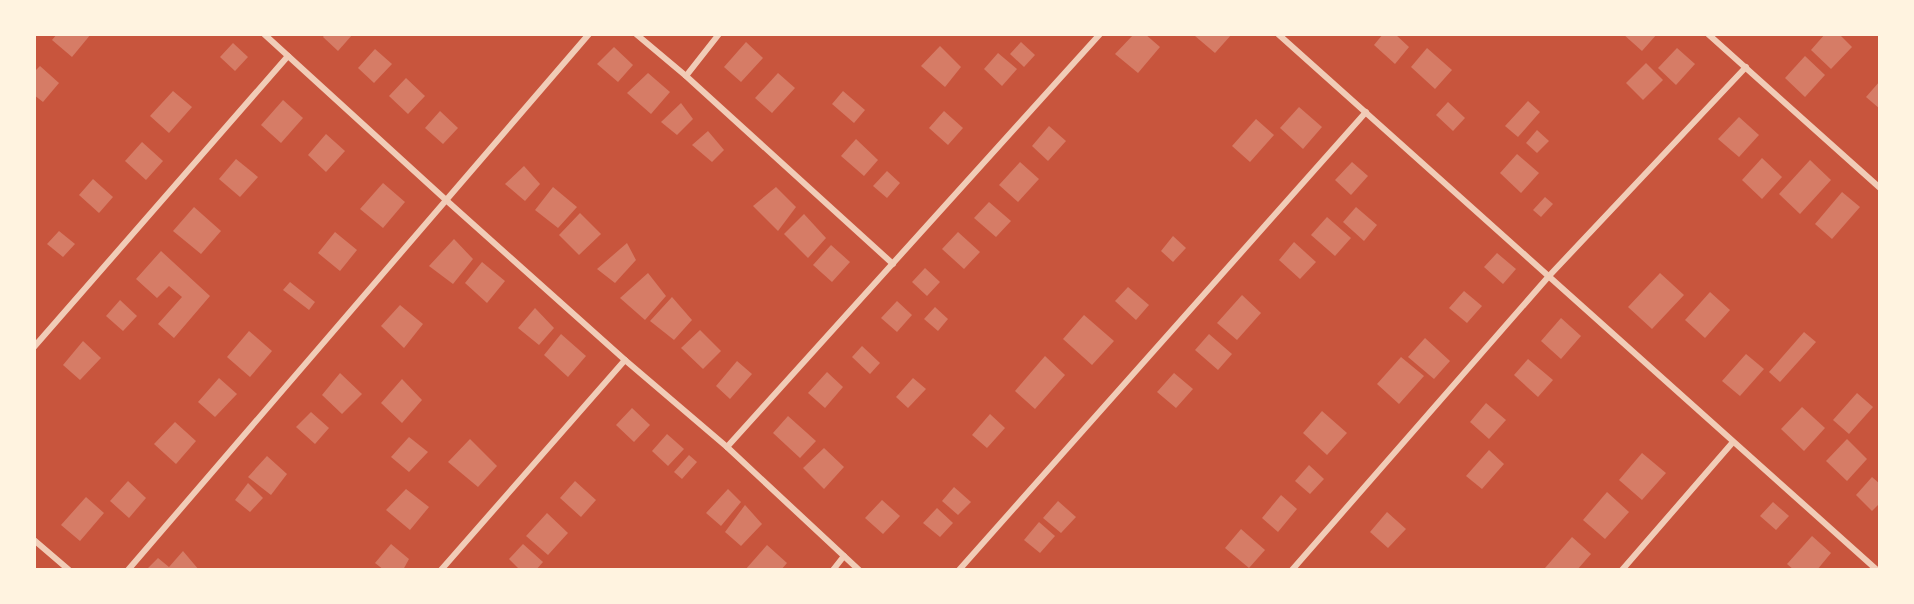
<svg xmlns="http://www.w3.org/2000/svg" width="1914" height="604" viewBox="0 0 1914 604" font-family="'Noto Sans',sans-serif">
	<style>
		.building { fill: #d67c66 }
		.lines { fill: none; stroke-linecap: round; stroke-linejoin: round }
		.minor { stroke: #f1ccb7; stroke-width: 6 }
	</style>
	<rect width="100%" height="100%" fill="#c8553d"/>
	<g class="building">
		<path d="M57,34H91L72,57L52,40Z"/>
		<path d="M325,34H353L338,51L323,37Z"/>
		<path d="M1134,34H1145L1160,47L1138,73L1115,54Z"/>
		<path d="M1196,34H1232L1215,53L1195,36Z"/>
		<path d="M1383,34H1395L1409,47L1395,64L1374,45Z"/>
		<path d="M1623,34H1657L1642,51Z"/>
		<path d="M1825,34H1839L1852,47L1831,69L1811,50Z"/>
		<path d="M746,42L763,58L741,82L724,67Z"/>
		<path d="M1021,42L1035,55L1024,67L1010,54Z"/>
		<path d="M233,43L248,57L235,71L220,57Z"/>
		<path d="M940,46L961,67L945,87L921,66Z"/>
		<path d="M614,47L633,65L618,82L597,64Z"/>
		<path d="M1427,48L1452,70L1435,89L1411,67Z"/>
		<path d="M1677,48L1695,64L1676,85L1658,68Z"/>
		<path d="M375,49L392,64L374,83L358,68Z"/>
		<path d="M998,53L1017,69L1002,86L984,69Z"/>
		<path d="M1805,56L1825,75L1805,97L1785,78Z"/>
		<path d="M1646,63L1663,80L1643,100L1626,83Z"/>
		<path d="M40,66L59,83L43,102L34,95V72Z"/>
		<path d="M648,73L670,92L651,114L627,93Z"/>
		<path d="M778,73L795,88L772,113L755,98Z"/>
		<path d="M406,78L425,96L408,114L389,96Z"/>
		<path d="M1880,81V109L1866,97Z"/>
		<path d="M173,91L192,107L169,133L150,116Z"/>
		<path d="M843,91L865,110L854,123L832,104Z"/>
		<path d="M283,100L303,118L281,143L261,125Z"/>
		<path d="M1528,101L1540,112L1518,137L1505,126Z"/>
		<path d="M1448,102L1465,118L1453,131L1436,115Z"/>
		<path d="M681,103L693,119L677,135L661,122Z"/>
		<path d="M1299,107L1322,127L1303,149L1280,128Z"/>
		<path d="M440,111L458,128L443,144L425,128Z"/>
		<path d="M944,111L963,128L948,145L929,128Z"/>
		<path d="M1739,117L1759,135L1739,157L1718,139Z"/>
		<path d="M1256,119L1274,135L1250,162L1232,146Z"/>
		<path d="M1049,126L1066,141L1048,161L1032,146Z"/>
		<path d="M1537,130L1549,141L1537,153L1526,143Z"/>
		<path d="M708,131L724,150L712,162L692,145Z"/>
		<path d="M326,134L345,151L326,172L308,155Z"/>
		<path d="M856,139L878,160L864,176L841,156Z"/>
		<path d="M142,142L163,161L146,180L125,161Z"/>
		<path d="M1517,154L1539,173L1521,193L1500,173Z"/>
		<path d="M1762,158L1782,177L1762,199L1742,180Z"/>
		<path d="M236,159L258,177L240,197L219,179Z"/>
		<path d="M1810,160L1831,180L1800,214L1779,194Z"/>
		<path d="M1020,162L1039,179L1018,202L999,185Z"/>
		<path d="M1352,162L1368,176L1351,195L1335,180Z"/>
		<path d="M524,166L540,184L525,201L505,184Z"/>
		<path d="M887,171L900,183L887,198L873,186Z"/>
		<path d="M93,179L113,197L99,213L79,195Z"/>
		<path d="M383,183L405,202L383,228L360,209Z"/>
		<path d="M553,187L577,207L558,228L535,210Z"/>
		<path d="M776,187L796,207L778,231L753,206Z"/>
		<path d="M1842,192L1860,207L1832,239L1815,224Z"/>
		<path d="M1545,197L1553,204L1541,217L1533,210Z"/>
		<path d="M989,202L1011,221L996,237L974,218Z"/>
		<path d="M194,207L221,231L201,254L173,231Z"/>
		<path d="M1356,207L1377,225L1364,241L1343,222Z"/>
		<path d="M580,213L601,234L579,255L559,235Z"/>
		<path d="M804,214L826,238L808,258L784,234Z"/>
		<path d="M1327,217L1351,238L1335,256L1311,235Z"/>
		<path d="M59,231L75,244L63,257L47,244Z"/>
		<path d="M335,232L357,250L340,271L318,253Z"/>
		<path d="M958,232L980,252L964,269L942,249Z"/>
		<path d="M1173,236L1186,248L1173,262L1161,251Z"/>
		<path d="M454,239L473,259L453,284L429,266Z"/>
		<path d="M1294,242L1316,262L1300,279L1279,260Z"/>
		<path d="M627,243L636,260L615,283L597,269Z"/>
		<path d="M831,245L850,262L832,282L813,265Z"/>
		<path d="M161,251L210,296L174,338L158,324L182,297L169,286L157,298L136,279Z"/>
		<path d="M1497,253L1516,269L1503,284L1484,267Z"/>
		<path d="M482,262L505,281L487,303L465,283Z"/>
		<path d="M925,268L940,282L927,296L912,282Z"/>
		<path d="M648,273L666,296L645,320L620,298Z"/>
		<path d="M1660,273L1684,295L1652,329L1628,307Z"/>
		<path d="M290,282L315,302L309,310L283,290Z"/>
		<path d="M1128,287L1149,305L1136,320L1115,301Z"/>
		<path d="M1464,291L1482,306L1467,323L1449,308Z"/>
		<path d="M1710,292L1730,310L1705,338L1685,320Z"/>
		<path d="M1242,295L1261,313L1237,340L1217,323Z"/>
		<path d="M672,297L692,320L674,340L650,321Z"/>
		<path d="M120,300L137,316L123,331L106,316Z"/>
		<path d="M897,301L912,315L897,332L881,318Z"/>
		<path d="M400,305L423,324L404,348L381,326Z"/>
		<path d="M935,307L948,319L938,331L924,319Z"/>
		<path d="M535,308L554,328L539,345L518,328Z"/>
		<path d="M1084,315L1114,341L1092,365L1063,339Z"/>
		<path d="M1561,318L1581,336L1561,359L1541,341Z"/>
		<path d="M700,330L721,351L703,369L681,348Z"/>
		<path d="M249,331L272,351L250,377L227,357Z"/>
		<path d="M1804,332L1816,342L1780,382L1769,372Z"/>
		<path d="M561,334L586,356L568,377L544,355Z"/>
		<path d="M1209,334L1232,354L1218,370L1195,350Z"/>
		<path d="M1425,338L1450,361L1434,379L1408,357Z"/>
		<path d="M83,341L101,358L80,380L63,365Z"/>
		<path d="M862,346L880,363L870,374L852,357Z"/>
		<path d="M1746,354L1764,369L1740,396L1722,381Z"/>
		<path d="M1045,356L1065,375L1035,409L1015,391Z"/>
		<path d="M1401,357L1424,376L1399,404L1377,384Z"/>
		<path d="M1528,359L1553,380L1538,397L1514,375Z"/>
		<path d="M737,361L752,374L730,399L716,386Z"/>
		<path d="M827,372L843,387L825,408L808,393Z"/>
		<path d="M340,373L362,394L342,414L322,395Z"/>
		<path d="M1174,373L1193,389L1176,408L1157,392Z"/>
		<path d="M219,378L237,394L215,417L198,402Z"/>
		<path d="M913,378L926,389L908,408L896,397Z"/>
		<path d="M402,379L422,400L402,423L381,403Z"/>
		<path d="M1857,393L1873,407L1849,434L1833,420Z"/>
		<path d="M1486,403L1506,420L1489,439L1470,422Z"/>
		<path d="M1802,407L1825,428L1804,451L1781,429Z"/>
		<path d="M632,408L650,425L634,442L616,425Z"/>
		<path d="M1322,411L1347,433L1327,455L1303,433Z"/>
		<path d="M311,412L329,428L315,444L296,427Z"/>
		<path d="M990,414L1005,428L987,448L972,435Z"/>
		<path d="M788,416L816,441L800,458L773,433Z"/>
		<path d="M175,422L196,441L176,464L154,444Z"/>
		<path d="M667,434L684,449L668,466L652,451Z"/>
		<path d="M409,437L428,452L409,472L391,457Z"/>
		<path d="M470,439L497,466L478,487L448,462Z"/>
		<path d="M1847,439L1867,459L1847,481L1826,461Z"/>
		<path d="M824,448L844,467L824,489L803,468Z"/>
		<path d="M1489,450L1504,464L1482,489L1466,476Z"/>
		<path d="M1642,453L1666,473L1642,500L1619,480Z"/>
		<path d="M689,455L697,462L682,479L674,472Z"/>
		<path d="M267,456L287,474L271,495L248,477Z"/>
		<path d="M1309,465L1324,479L1310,494L1295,481Z"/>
		<path d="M1872,477L1880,484V503L1872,511L1856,495Z"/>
		<path d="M128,481L146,498L129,518L110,501Z"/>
		<path d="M575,481L596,500L581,517L560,498Z"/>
		<path d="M248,483L263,498L250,512L235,500Z"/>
		<path d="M954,487L971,502L958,515L942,501Z"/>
		<path d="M406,489L429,507L410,530L386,510Z"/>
		<path d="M728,489L741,502L721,526L706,513Z"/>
		<path d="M1607,492L1629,512L1605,539L1583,520Z"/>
		<path d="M1281,495L1297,509L1278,532L1262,518Z"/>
		<path d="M86,497L104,513L80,541L61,525Z"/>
		<path d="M882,500L900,516L883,534L865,518Z"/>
		<path d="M1058,501L1076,517L1061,533L1043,518Z"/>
		<path d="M1773,502L1789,516L1776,530L1760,516Z"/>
		<path d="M745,505L762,524L741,546L725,532Z"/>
		<path d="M937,508L953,523L940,537L923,523Z"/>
		<path d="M1387,512L1406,529L1388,548L1370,532Z"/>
		<path d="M547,513L568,533L548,555L526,536Z"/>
		<path d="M1039,522L1055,536L1040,553L1024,540Z"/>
		<path d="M1241,529L1265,550L1249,568L1225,548Z"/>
		<path d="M1812,536L1831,553L1817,570H1794L1787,564Z"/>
		<path d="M1572,537L1591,554L1577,570H1547L1545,568Z"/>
		<path d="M391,544L409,559L403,570H384L375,563Z"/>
		<path d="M523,544L543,562L536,570H520L509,559Z"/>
		<path d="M767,545L787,563L781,570H745Z"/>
		<path d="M183,551L199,570H146L158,558L169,567Z"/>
	</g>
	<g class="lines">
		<g class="minor">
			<path d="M264,34L446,200L625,360L727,447L859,570"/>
			<path d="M636,34L686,76L893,264"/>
			<path d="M1278,34L1877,570"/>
			<path d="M1708,34L1880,188"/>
			<path d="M686,76L719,34"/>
			<path d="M34,347L288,56"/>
			<path d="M727,447L1100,34"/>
			<path d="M34,540L69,570"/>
			<path d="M128,570L589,34"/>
			<path d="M441,570L625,360"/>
			<path d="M833,570L844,556"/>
			<path d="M959,570L1366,112"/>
			<path d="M1292,570L1549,276L1746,67"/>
			<path d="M1622,570L1733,442"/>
		</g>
	</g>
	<rect width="1914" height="604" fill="none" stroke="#fff3e0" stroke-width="72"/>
</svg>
